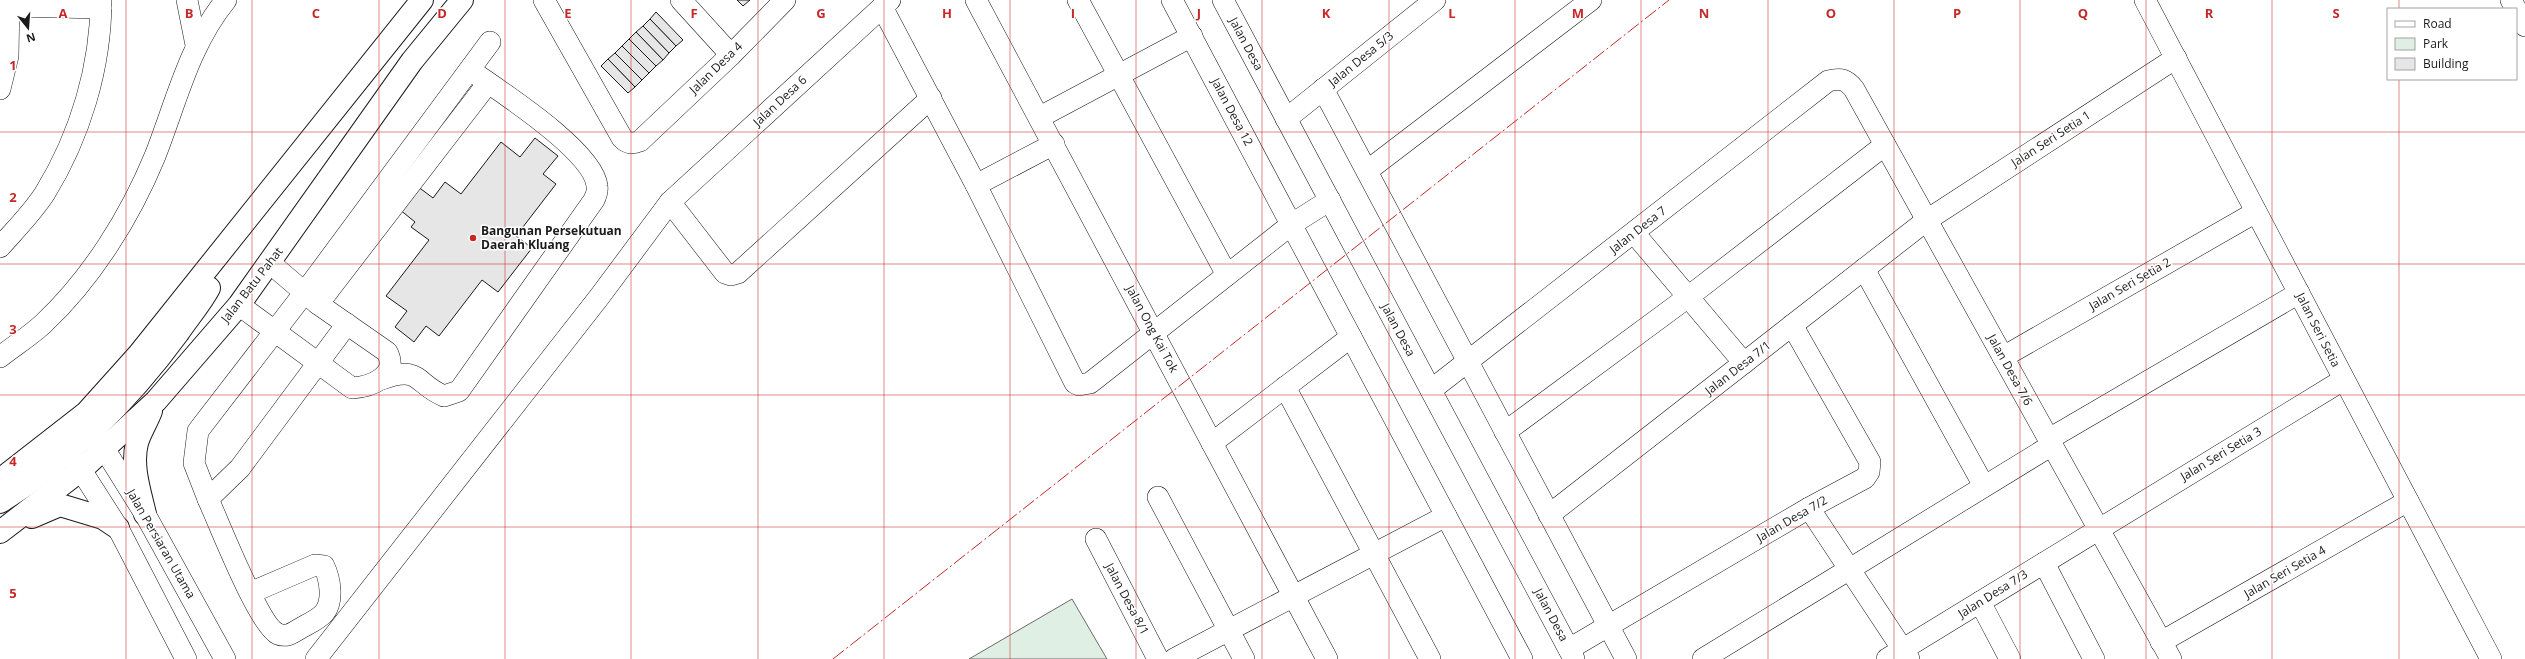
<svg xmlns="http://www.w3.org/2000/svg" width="2525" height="659" viewBox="0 0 2525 659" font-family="'Open Sans',sans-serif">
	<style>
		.green { fill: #e0efe3; stroke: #6a6a6a }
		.building { fill: #e6e6e6; stroke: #1a1a1a }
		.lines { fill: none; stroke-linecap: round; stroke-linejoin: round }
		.minor-casing { stroke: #1a1a1a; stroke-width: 22 }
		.highway-casing { stroke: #1a1a1a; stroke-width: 24 }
		.minor { stroke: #fff; stroke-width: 21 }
		.highway { stroke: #fff; stroke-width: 22 }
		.power { stroke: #c62828; stroke-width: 1; stroke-dasharray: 14 3 2 3; stroke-linecap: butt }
		.grid { fill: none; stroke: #c62828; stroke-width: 1; stroke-opacity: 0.55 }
		.poi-dot { fill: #c62828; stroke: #fff; stroke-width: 1.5 }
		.labels { text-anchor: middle; stroke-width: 3; stroke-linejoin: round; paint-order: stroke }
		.street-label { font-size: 12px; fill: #1a1a1a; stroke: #fff }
		.poi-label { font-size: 12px; font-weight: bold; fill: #1a1a1a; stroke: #fff; text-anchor: start }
		.grid-label { font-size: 13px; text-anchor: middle; font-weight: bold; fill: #c62828; stroke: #fff; stroke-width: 3; stroke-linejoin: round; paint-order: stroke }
	</style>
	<rect width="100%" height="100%" fill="#fff"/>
	<path class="green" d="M1072,599L1107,659H969Z"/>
	<g class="building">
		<path d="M737,0H750L743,6Z"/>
		<path d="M656,12L683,40L676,46L650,19Z"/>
		<path d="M650,19L676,46L669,53L643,26Z"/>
		<path d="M643,26L669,53L663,60L636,32Z"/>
		<path d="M636,32L663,60L656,66L629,39Z"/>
		<path d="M629,39L656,66L649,73L622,46Z"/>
		<path d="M622,46L649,73L642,80L615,53Z"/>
		<path d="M615,53L642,80L635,87L608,59Z"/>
		<path d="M608,59L635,87L628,93L601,66Z"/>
		<path d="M535,138L558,156L543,174L556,184L516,236L532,248L498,292L482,280L439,336L426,326L414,342L395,327L407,311L386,296L429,240L411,227L415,222L399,209L417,186L433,198L445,182L461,194L501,142L520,157Z"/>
	</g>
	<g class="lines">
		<defs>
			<g id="minor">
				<path d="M187,0L196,45"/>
				<path d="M544,0L622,138C628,144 632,144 640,141L731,55L785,0"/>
				<path d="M681,0L731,55"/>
				<path d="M976,0L1327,659"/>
				<path d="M1078,0L1227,275"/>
				<path d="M1172,0L1522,659"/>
				<path d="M1223,0L1574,659"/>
				<path d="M2145,0L2491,659"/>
				<path d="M2511,0L2525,26"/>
				<path d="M10,6L101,8"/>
				<path d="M882,7L976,185L1075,383L1079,385L1090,383L1292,224L1330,200"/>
				<path d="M0,89L8,56L9,0"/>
				<path d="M1323,89L1626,659"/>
				<path d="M1040,117L1192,36"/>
				<path d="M1286,119L1435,0"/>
				<path d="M1367,171L1591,0"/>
				<path d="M976,185L1054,144"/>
				<path d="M670,202L725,273L731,275L738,273L931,98"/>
				<path d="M1634,233L1744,363"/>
				<path d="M0,247C15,230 33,212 45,193C80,136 101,67 101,0"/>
				<path d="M1864,269L1984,486"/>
				<path d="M318,304L488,83"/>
				<path d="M239,305L352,388C370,387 400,376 387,352L318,304L270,263"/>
				<path d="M347,324L240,468L208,499L194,463L198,431L305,292L490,42"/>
				<path d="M0,357C14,346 30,336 43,324C91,279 130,217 155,156C176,103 189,45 226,0"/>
				<path d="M2003,357L2256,212"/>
				<path d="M382,379C421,365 415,384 444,396L459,391L594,200C596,196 598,191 597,186C594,151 498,90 470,70"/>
				<path d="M1285,387L1430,659"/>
				<path d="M1431,390L1828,81C1841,78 1846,79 1854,89L2171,659"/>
				<path d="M1505,432L1688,297L1885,145"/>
				<path d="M95,434L145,514L225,659"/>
				<path d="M2049,439L2299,293"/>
				<path d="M1212,443L1351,337"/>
				<path d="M72,456L118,528L186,659"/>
				<path d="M1158,497L1244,659"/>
				<path d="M208,499C219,523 259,626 278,634C287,638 294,632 301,628C308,624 319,619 324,613C334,601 330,579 324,566L315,565L250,593"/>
				<path d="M1809,508L1909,659"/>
				<path d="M1549,515L1927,220L2176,58"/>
				<path d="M1096,539L1158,659"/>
				<path d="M2044,563L2094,659"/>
				<path d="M1980,602L2010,659"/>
				<path d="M2161,642L2408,501"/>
				<path d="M1569,649L1809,508L1865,478L1869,472L1870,462L1792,325"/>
				<path d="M316,659L600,296L670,202L890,0"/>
				<path d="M1174,659L1446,516"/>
				<path d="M1703,659L2052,445"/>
				<path d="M1887,659L2343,380"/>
			</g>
			<g id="highway">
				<path d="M0,480L86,413L139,354L422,0"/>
				<path d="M0,502C71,458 129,400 178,333C188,318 201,303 209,288"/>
				<path d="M145,514C140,492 131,466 137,443C140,432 147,422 151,411"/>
				<path d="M32,517L60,505L103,518L118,528"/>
				<path d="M0,532L81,470L156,401L239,305L412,61L462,0"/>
			</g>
		</defs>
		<use href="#minor" class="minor-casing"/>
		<use href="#highway" class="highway-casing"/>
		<use href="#minor" class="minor"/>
		<use href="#highway" class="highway"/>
		<path class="power" d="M833,659L1669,0"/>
	</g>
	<path class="grid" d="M126,0V659M252,0V659M379,0V659M505,0V659M631,0V659M758,0V659M884,0V659M1010,0V659M1136,0V659M1262,0V659M1389,0V659M1515,0V659M1641,0V659M1768,0V659M1894,0V659M2020,0V659M2146,0V659M2272,0V659M2399,0V9M2399,79V659M0,132H2525M0,264H2525M0,395H2525M0,527H2525"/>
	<circle class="poi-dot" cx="473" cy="238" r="4"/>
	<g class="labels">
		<g class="street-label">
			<text transform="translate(1246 44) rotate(62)" y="4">Jalan Desa</text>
			<text transform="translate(1361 59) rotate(-39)" y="4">Jalan Desa 5/3</text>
			<text transform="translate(716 68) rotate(-44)" y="4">Jalan Desa 4</text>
			<text transform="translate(780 101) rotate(-43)" y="4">Jalan Desa 6</text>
			<text transform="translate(1232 112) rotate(62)" y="4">Jalan Desa 12</text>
			<text transform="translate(2051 139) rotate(-33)" y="4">Jalan Seri Setia 1</text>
			<text transform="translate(1638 230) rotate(-38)" y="4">Jalan Desa 7</text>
			<text transform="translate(2130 284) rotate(-30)" y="4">Jalan Seri Setia 2</text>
			<text transform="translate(252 285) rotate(-52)" y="4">Jalan Batu Pahat</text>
			<text transform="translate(1152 329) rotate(62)" y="4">Jalan Ong Kai Tok</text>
			<text transform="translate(1398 330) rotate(62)" y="4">Jalan Desa</text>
			<text transform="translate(2318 330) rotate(63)" y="4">Jalan Seri Setia</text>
			<text transform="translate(1738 368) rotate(-38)" y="4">Jalan Desa 7/1</text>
			<text transform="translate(2010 370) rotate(61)" y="4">Jalan Desa 7/6</text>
			<text transform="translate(2221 454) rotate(-31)" y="4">Jalan Seri Setia 3</text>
			<text transform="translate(1792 519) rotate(-30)" y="4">Jalan Desa 7/2</text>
			<text transform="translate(161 544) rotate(60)" y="4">Jalan Persiaran Utama</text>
			<text transform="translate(2285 572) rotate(-30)" y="4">Jalan Seri Setia 4</text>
			<text transform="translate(1993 594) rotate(-32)" y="4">Jalan Desa 7/3</text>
			<text transform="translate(1127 599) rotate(62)" y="4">Jalan Desa 8/1</text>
			<text transform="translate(1551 615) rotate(62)" y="4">Jalan Desa</text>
		</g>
		<g class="poi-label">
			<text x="481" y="235">Bangunan Persekutuan<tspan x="481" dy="14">Daerah Kluang</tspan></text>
		</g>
	</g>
	<g class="grid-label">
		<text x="63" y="18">A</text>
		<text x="189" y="18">B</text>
		<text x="316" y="18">C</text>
		<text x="442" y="18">D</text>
		<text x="568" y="18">E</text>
		<text x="694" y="18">F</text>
		<text x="821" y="18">G</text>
		<text x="947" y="18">H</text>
		<text x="1073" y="18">I</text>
		<text x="1199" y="18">J</text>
		<text x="1326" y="18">K</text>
		<text x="1452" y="18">L</text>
		<text x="1578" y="18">M</text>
		<text x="1704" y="18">N</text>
		<text x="1831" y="18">O</text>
		<text x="1957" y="18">P</text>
		<text x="2083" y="18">Q</text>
		<text x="2209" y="18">R</text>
		<text x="2336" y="18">S</text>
		<text x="13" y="70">1</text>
		<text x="13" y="202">2</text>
		<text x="13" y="334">3</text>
		<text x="13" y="466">4</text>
		<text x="13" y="598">5</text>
	</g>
	<rect x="2387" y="8" width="130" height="72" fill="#ffffff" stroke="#a3a3a3"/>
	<rect x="2395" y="21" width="20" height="6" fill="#ffffff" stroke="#a3a3a3"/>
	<text x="2423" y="28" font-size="12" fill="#1a1a1a">Road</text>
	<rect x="2395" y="38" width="20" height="12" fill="#e0efe3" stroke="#a3a3a3"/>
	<text x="2423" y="48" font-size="12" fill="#1a1a1a">Park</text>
	<rect x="2395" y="58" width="20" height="12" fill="#e6e6e6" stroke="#a3a3a3"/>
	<text x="2423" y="68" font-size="12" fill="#1a1a1a">Building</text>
	<g transform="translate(28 28) rotate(163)" stroke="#ffffff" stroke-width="3" paint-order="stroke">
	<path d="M0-3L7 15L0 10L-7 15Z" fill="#1a1a1a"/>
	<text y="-6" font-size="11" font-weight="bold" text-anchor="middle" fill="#1a1a1a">N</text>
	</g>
</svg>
